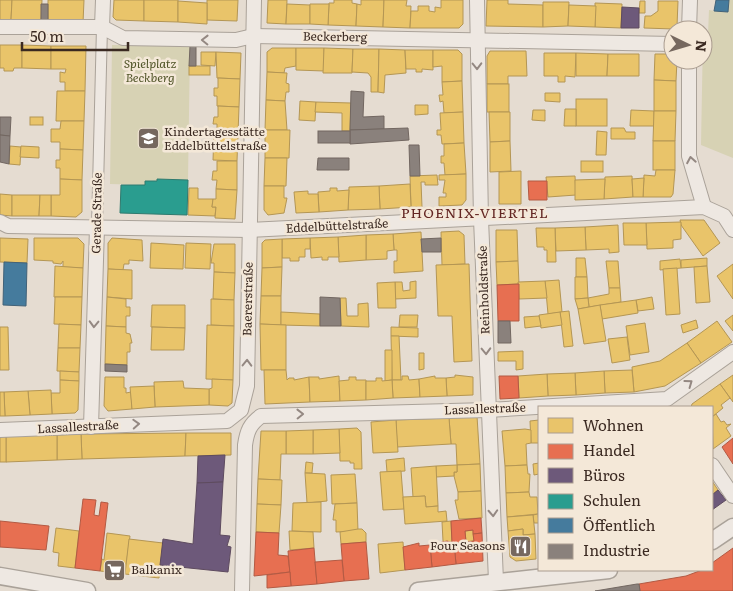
<svg xmlns="http://www.w3.org/2000/svg" width="733" height="591" viewBox="0 0 733 591" font-family="Literata,serif">
	<style>
		.green { fill: #d7d2b4 }
		.homes { fill: #e9c46a; stroke: #b49654 }
		.shops { fill: #e76f51; stroke: #b35a43 }
		.offices { fill: #6d597a; stroke: #5e4b5f }
		.schools { fill: #2a9d8f; stroke: #2f7a6e }
		.public { fill: #457b9d; stroke: #426278 }
		.industry { fill: #8a817c; stroke: #726761 }
		.lines { fill: none; stroke-linecap: round; stroke-linejoin: round }
		.pedestrian-casing { stroke: #aaa299; stroke-width: 12 }
		.minor-casing { stroke: #aaa299; stroke-width: 16 }
		.tertiary-casing { stroke: #aaa299; stroke-width: 19 }
		.pedestrian { stroke: #eee8e2; stroke-width: 10 }
		.minor { stroke: #eee8e2; stroke-width: 14 }
		.tertiary { stroke: #eee8e2; stroke-width: 16 }
		.oneway { stroke: #948882 }
		.labels { text-anchor: middle; stroke-width: 5; stroke-linejoin: round; paint-order: stroke }
		.street-label { font-size: 12px; fill: #3a2921; stroke: #f4e8d8 }
		.park-label { font-size: 12px; font-style: italic; fill: #515529; stroke: #f4e8d8 }
		.poi-label { font-size: 12px; fill: #3a2921; stroke: #f4e8d8; text-anchor: start }
		.neighbourhood-label { font-size: 14px; letter-spacing: 1px; fill: #642723; stroke: #f4e8d8 }
	</style>
	<rect width="100%" height="100%" fill="#e5dcd1"/>
	<g class="green">
		<path d="M729,0H733V158L701,145L703,34H708L709,10L715,11Z"/>
		<path d="M112,45L190,46L188,180L145,181V185L110,184Z"/>
	</g>
	<g class="homes">
		<path d="M0,0H12L11,20H0Z"/>
		<path d="M12,0H42L41,21L11,20Z"/>
		<path d="M48,0H84L83,23L48,22Z"/>
		<path d="M114,0H144V21L116,20L113,17Z"/>
		<path d="M144,0H178V22L144,21Z"/>
		<path d="M207,0H238L237,21L207,20Z"/>
		<path d="M268,0H287L286,24L267,23Z"/>
		<path d="M334,0H352V3L357,4L356,26L328,25L329,3H334Z"/>
		<path d="M361,0H384L383,27L356,26L357,4L361,5Z"/>
		<path d="M384,0H407L406,6H411L410,28L383,27Z"/>
		<path d="M441,0H463V24L459,28H410L411,11H418V6H429V11L435,12V7L441,8Z"/>
		<path d="M487,0H508V4L543,5V27L486,26Z"/>
		<path d="M178,1L207,3V24L178,22Z"/>
		<path d="M640,1H645V13H639Z"/>
		<path d="M658,1H678L677,26L674,29L644,28L645,16H651L658,11Z"/>
		<path d="M543,2H569L568,26L543,27Z"/>
		<path d="M595,3L622,4L621,28L595,27Z"/>
		<path d="M287,4L310,5V24H286Z"/>
		<path d="M310,4H329L328,25L310,24Z"/>
		<path d="M569,5L596,6L595,27L568,26Z"/>
		<path d="M0,45H22V68H14L13,71H4V68H0Z"/>
		<path d="M22,45L51,46V69L22,68Z"/>
		<path d="M51,46H86L85,91H65V82H60V72L65,73L66,69H51Z"/>
		<path d="M272,48H296V66L285,68L284,73L267,72V52Z"/>
		<path d="M296,48H324V71L296,70Z"/>
		<path d="M324,48L353,49L352,73H323Z"/>
		<path d="M353,49H379L378,92H371V77L368,73L352,72Z"/>
		<path d="M379,49L405,50L406,73L385,75L384,93L378,92Z"/>
		<path d="M405,50H433V70L422,69V72H416V69H406Z"/>
		<path d="M433,50H458L462,54V81L442,82V66L433,67Z"/>
		<path d="M490,51H526L527,76H508V84H487V56Z"/>
		<path d="M201,52H216L215,66L201,65Z"/>
		<path d="M216,52L241,53L240,79L217,78Z"/>
		<path d="M544,53H576L575,77L565,76V82H558V76H544Z"/>
		<path d="M576,53L608,54L607,76H576Z"/>
		<path d="M608,54H639V76H607Z"/>
		<path d="M655,54H673V60H677L676,81L654,80Z"/>
		<rect x="189" y="66" width="21" height="9"/>
		<path d="M267,72L287,73L286,83L289,84V92H286L285,101L266,100Z"/>
		<path d="M218,78L240,79L239,107L217,106V96H214V88H218Z"/>
		<path d="M654,80L676,81V111H654Z"/>
		<path d="M462,81L463,112L444,113L443,101L440,102L439,95H443L442,82Z"/>
		<rect x="487" y="84" width="22" height="28"/>
		<path d="M57,91H85L84,121H56Z"/>
		<path d="M545,93H560V102L545,101Z"/>
		<rect x="576" y="99" width="31" height="27"/>
		<path d="M266,100L285,101L287,130H265Z"/>
		<path d="M300,101L316,102L315,121L299,120Z"/>
		<path d="M316,102L351,103L350,131H342V113L315,112Z"/>
		<path d="M415,105H428V114L415,115Z"/>
		<path d="M218,106L239,107L238,134L217,133V124H213L214,117H218Z"/>
		<path d="M565,109H576V126H564Z"/>
		<path d="M533,110H545V121L532,120Z"/>
		<path d="M631,110L654,111V126H630Z"/>
		<path d="M654,111H676L675,141H653Z"/>
		<path d="M463,112L464,143L442,144L441,135H437V130H441L440,113Z"/>
		<path d="M489,112H510V141L490,142Z"/>
		<rect x="30" y="117" width="13" height="8"/>
		<path d="M61,121H84L83,150L60,149V142H51V129H60Z"/>
		<path d="M611,128H624L626,132H635V139H611Z"/>
		<path d="M265,130H290L289,158H265Z"/>
		<path d="M597,131L607,132L606,155H596Z"/>
		<path d="M214,133L238,134L237,161L213,160Z"/>
		<path d="M510,141L511,171L490,172V142Z"/>
		<rect x="653" y="141" width="22" height="29"/>
		<path d="M464,143L466,174L445,175L444,163H441V156H444V144Z"/>
		<path d="M10,146L21,147L20,165L9,164Z"/>
		<path d="M21,146L39,147V158L20,157Z"/>
		<path d="M60,149L83,150L82,180L60,179V168H56V160H60Z"/>
		<path d="M265,158H287L286,186H264Z"/>
		<path d="M217,161H237V190L216,189L217,180H212L213,171H217Z"/>
		<rect x="581" y="161" width="22" height="11"/>
		<path d="M656,170H675L673,194L671,197H643L644,175L655,176Z"/>
		<path d="M521,171V204H499V172Z"/>
		<path d="M466,174V200L462,205L439,206V197H446V193H443L445,180H439V175Z"/>
		<path d="M437,175L438,185H425V182H421L422,207H411L410,176Z"/>
		<path d="M575,176L576,195L548,197L546,177Z"/>
		<path d="M632,176L633,197L604,199L605,177Z"/>
		<path d="M644,178L643,197H633L632,179Z"/>
		<path d="M60,179L82,180V212L76,217L51,216V195H60Z"/>
		<path d="M605,179L604,199L575,200V180Z"/>
		<path d="M410,184L411,207L380,209L379,186Z"/>
		<path d="M264,186H284V198H287L284,213L268,215L264,210Z"/>
		<path d="M379,186L380,209L348,210L349,187Z"/>
		<path d="M189,188H198V199H213L212,207H216L215,216L188,215Z"/>
		<path d="M330,188H337V191L349,190L348,210L319,212L318,192L330,191Z"/>
		<path d="M216,189L237,190L235,219L215,218L216,207H212L213,199H216Z"/>
		<path d="M308,191V194H318L319,212L296,213L294,192Z"/>
		<path d="M0,194L12,195V216L0,215Z"/>
		<path d="M12,195H40L39,216H12Z"/>
		<path d="M40,195H51V216H39Z"/>
		<path d="M680,220H704L720,243L703,256L681,225Z"/>
		<path d="M681,222V239L673,240V248L647,249L646,223Z"/>
		<path d="M623,223H646L647,245H624Z"/>
		<path d="M618,225L619,252L609,253V249L586,250L585,227Z"/>
		<path d="M585,227L586,250L556,251L555,228Z"/>
		<path d="M536,228H555L556,262H547V250H544V247H537Z"/>
		<path d="M496,230H517L518,261L496,262Z"/>
		<path d="M459,231L464,235L465,264L442,265L441,232Z"/>
		<path d="M421,232L423,271L394,273V261H397V250H394L393,234Z"/>
		<path d="M393,234L394,250L387,251V259L366,260V235Z"/>
		<path d="M366,235V260L339,262L338,237Z"/>
		<path d="M338,237L339,257H328V260H322V257L311,258L310,238Z"/>
		<path d="M0,238L28,239L27,263L0,262Z"/>
		<path d="M34,238H78L84,244L83,268L63,267V261L61,264L53,263V261L34,260Z"/>
		<path d="M112,238L142,240L143,261L129,260V264H124L123,270L108,269V243Z"/>
		<path d="M310,238V249H305V257H299V261H290V258H282V239Z"/>
		<path d="M282,239V267L262,268V243L265,240Z"/>
		<path d="M151,243L184,245L183,269L150,268Z"/>
		<path d="M186,243L211,244L210,269L185,268Z"/>
		<path d="M214,244H235V273L214,272V263H211Z"/>
		<path d="M576,258H585L587,277H576Z"/>
		<path d="M707,258V266L681,268V260Z"/>
		<path d="M680,259L681,268L660,270V261Z"/>
		<path d="M518,261L519,284L497,285L496,262Z"/>
		<path d="M606,261H618L620,288H609Z"/>
		<path d="M469,264L472,361L454,362L452,316H438L436,265Z"/>
		<path d="M733,264V299L717,276Z"/>
		<path d="M55,266L83,268L82,297H54Z"/>
		<path d="M707,266L710,302L696,303L694,267Z"/>
		<path d="M282,267L281,296H261L262,268Z"/>
		<path d="M677,268L680,314L666,315L663,269Z"/>
		<path d="M108,269L132,270V299L107,297Z"/>
		<path d="M214,272L235,273L234,300L213,299Z"/>
		<path d="M575,277H587L588,298L575,299Z"/>
		<path d="M559,280L562,312L548,314L545,281Z"/>
		<path d="M416,281V298L395,299V282H402L403,291L410,290V282Z"/>
		<path d="M545,281L547,298L519,299L518,282Z"/>
		<path d="M395,282L396,308H378L377,283Z"/>
		<path d="M609,288H620L621,302L589,307L588,298L609,294Z"/>
		<path d="M261,296H281V325L260,324Z"/>
		<path d="M55,297H82L81,325L54,324Z"/>
		<path d="M107,297L126,299V307H130V316H126V327L106,326Z"/>
		<path d="M652,297L654,309L638,311L636,300Z"/>
		<path d="M340,298H346L347,316H358V304L368,303L369,327L341,326Z"/>
		<path d="M588,298L589,307L578,309L575,299Z"/>
		<path d="M211,299L234,300V326L211,325Z"/>
		<path d="M636,300L638,313L602,319L600,305Z"/>
		<path d="M152,305H185V328L151,327Z"/>
		<path d="M600,305L606,341L584,344L578,309Z"/>
		<path d="M569,311L573,346L564,347L560,312Z"/>
		<path d="M281,312L320,314V326L281,325Z"/>
		<path d="M560,312L562,325L541,328L539,315Z"/>
		<path d="M400,315H418L417,327H399Z"/>
		<path d="M733,315V331L725,321Z"/>
		<path d="M539,316L541,326L525,328L524,317Z"/>
		<path d="M696,320L698,328L683,333L681,325Z"/>
		<path d="M717,321L732,342L701,363L687,343Z"/>
		<path d="M645,323L649,352L630,355L626,326Z"/>
		<path d="M59,324L81,325L80,348H58Z"/>
		<path d="M260,324L286,325V370H261Z"/>
		<path d="M207,325L234,326L233,380L206,379Z"/>
		<path d="M106,326L126,327V333L130,334L132,343H130V352H127V365L105,364Z"/>
		<path d="M0,327H8L9,370H0Z"/>
		<path d="M152,327L185,328L184,350H151Z"/>
		<path d="M391,327L418,328V337L391,336Z"/>
		<path d="M391,336H399L401,380H392Z"/>
		<path d="M627,337L630,360L612,363L608,339Z"/>
		<path d="M687,343L701,363L665,386L634,392L632,367L660,361Z"/>
		<path d="M58,348H80L79,372L57,371Z"/>
		<path d="M385,350H392V380L385,381Z"/>
		<path d="M523,351V369L516,370V361H498V352Z"/>
		<path d="M419,353H424V369L419,370Z"/>
		<path d="M264,370H286L287,380L289,378H294V380L309,377L310,402L265,404Z"/>
		<path d="M632,370L634,392L605,393L604,371Z"/>
		<path d="M60,371L79,372V381L60,380Z"/>
		<path d="M604,371L605,393L576,395L575,373Z"/>
		<path d="M575,373L576,395L548,396L547,374Z"/>
		<path d="M547,374L548,396L519,398L518,376Z"/>
		<path d="M455,375L473,377V395L447,396L446,378L455,377Z"/>
		<path d="M733,375V402L720,384Z"/>
		<path d="M339,376L340,401L310,402L309,377H319V379Z"/>
		<path d="M402,376H408L409,380L419,379L420,397L393,398L392,380H402Z"/>
		<path d="M435,376V378H446L447,396L420,397L419,379Z"/>
		<path d="M105,377H124V388H126V393L131,392L132,409L108,411L104,406Z"/>
		<path d="M349,377H356V380H366V400L340,401L339,381L349,380Z"/>
		<path d="M376,378H382V381L392,380L393,398L366,400V381H376Z"/>
		<path d="M212,379L233,380L232,403L228,406L209,405V389L212,388Z"/>
		<path d="M60,380L79,381L78,410L75,413L52,414L51,393H60Z"/>
		<path d="M183,381L184,388L209,389V405L155,407L154,382Z"/>
		<path d="M720,384L730,398L721,405L723,408L712,417V407H691L692,404Z"/>
		<path d="M154,386L155,407L132,409L130,387Z"/>
		<path d="M51,390L52,414L30,415L28,391Z"/>
		<path d="M28,391L30,415L5,416L4,392Z"/>
		<path d="M0,392H4L5,416H0Z"/>
		<path d="M716,414L721,422L724,421L727,425L731,424L726,428L731,436L713,449L712,417Z"/>
		<path d="M477,416L480,464L457,465L456,444H451L449,418Z"/>
		<path d="M449,418L451,444L397,447L396,420Z"/>
		<path d="M396,420L398,452L373,453L371,422Z"/>
		<path d="M539,420V443H531L530,421Z"/>
		<path d="M357,428L361,432L362,469H354V463H350V461H340L339,429Z"/>
		<path d="M339,429L340,453L313,454V430Z"/>
		<path d="M525,429L531,430V443L526,444L527,465L505,466L502,431Z"/>
		<path d="M313,430V454H286V431Z"/>
		<path d="M261,431H286V454H281L280,480L258,479Z"/>
		<path d="M186,433L185,456L82,459L81,434Z"/>
		<path d="M186,433H231V455L185,456Z"/>
		<path d="M81,434L82,459L57,460V435Z"/>
		<path d="M57,435V460L6,462V436Z"/>
		<rect x="0" y="436" width="6" height="26"/>
		<path d="M404,458L405,471L387,472L386,460Z"/>
		<path d="M306,462L313,463L312,473H305Z"/>
		<path d="M539,463V474L534,475L533,464Z"/>
		<path d="M480,464L481,491L458,492L454,476V472H457V465Z"/>
		<path d="M457,465V472H454V476L436,477V466Z"/>
		<path d="M527,465L528,474H530L529,492L506,493L505,466Z"/>
		<path d="M436,466L438,506L426,507L425,496L413,497L411,468Z"/>
		<path d="M401,471L404,509L383,510L380,472Z"/>
		<path d="M305,473L325,474L327,501L307,503Z"/>
		<path d="M355,474L357,503L332,504L331,475Z"/>
		<path d="M258,479L282,480L281,505L257,504Z"/>
		<path d="M712,481L718,490L712,495Z"/>
		<path d="M481,491L482,518L459,519L455,500H458V492Z"/>
		<path d="M529,492L530,497H537L538,514L507,517L506,493Z"/>
		<path d="M425,496L426,507L438,506V512L446,511L447,521L405,524L403,497Z"/>
		<path d="M321,502V532L292,531L293,503Z"/>
		<path d="M357,503L358,531L336,532V520H333L335,504Z"/>
		<path d="M257,504L281,505L279,533L256,532Z"/>
		<path d="M538,514L539,523H534L533,515Z"/>
		<path d="M533,515L535,534L523,535V529L508,531L507,517Z"/>
		<path d="M451,521L452,543H447L443,541L442,522Z"/>
		<path d="M56,528L79,531L75,568L58,566L59,553L53,552Z"/>
		<path d="M358,529H362L366,533V542L341,544L340,532Z"/>
		<path d="M523,529V535L535,534L536,559L516,561L510,557L508,531Z"/>
		<path d="M473,530L474,541L466,542L465,531Z"/>
		<path d="M289,531L313,532L314,548L290,550Z"/>
		<path d="M107,533L130,536L125,574L100,571L102,559L104,560Z"/>
		<path d="M129,539L163,543L159,578L125,574Z"/>
		<path d="M403,542L405,570L380,573L378,544Z"/>
	</g>
	<g class="shops">
		<path d="M528,181H547V200H529Z"/>
		<path d="M519,284V321H498L497,285Z"/>
		<path d="M499,376H518L519,398L500,399Z"/>
		<path d="M733,438V464L722,447Z"/>
		<path d="M83,499L96,500L94,515L99,516L101,502L108,503L100,571L75,568Z"/>
		<path d="M481,518L482,533L473,534V530L465,531L466,542L452,543L451,521Z"/>
		<path d="M0,521L49,526L46,550L0,547Z"/>
		<path d="M256,532L279,533L278,555L288,556L290,572L254,576Z"/>
		<path d="M482,533L483,561L456,564L454,543L474,541L473,534Z"/>
		<path d="M447,541L454,543L456,564L432,567L430,545Z"/>
		<path d="M366,542L369,579L344,581L341,544Z"/>
		<path d="M419,543V546L430,545L432,567L405,570L403,547Z"/>
		<path d="M314,548L317,584L291,586L288,551Z"/>
		<path d="M733,548V591H640L639,584L686,576L702,570H712V563Z"/>
		<path d="M342,560L344,581L317,584L315,562Z"/>
		<path d="M290,572L291,586L267,588V575Z"/>
	</g>
	<g class="offices">
		<path d="M622,7L639,8V28H621Z"/>
		<path d="M225,455L223,482L197,483L198,456Z"/>
		<path d="M223,482L220,535L230,536L227,546L231,547L228,572L160,565L163,539L193,544L197,483Z"/>
		<path d="M718,490L726,500L712,510V495Z"/>
	</g>
	<path class="schools" d="M157,179L188,180L187,215L120,213L121,185H145V181H157Z"/>
	<g class="public">
		<path d="M716,0H729L728,12L714,11Z"/>
		<path d="M4,262L27,263L26,306L3,305Z"/>
	</g>
	<g class="industry">
		<path d="M41,4H48V22L41,21Z"/>
		<path d="M190,46H196V66H189Z"/>
		<path d="M351,91L364,92L363,117L384,116V129L350,130Z"/>
		<path d="M0,117H11L10,136L0,135Z"/>
		<path d="M408,128L409,140L350,144V130Z"/>
		<rect x="318" y="131" width="32" height="12"/>
		<path d="M0,135L10,136L9,164L0,162Z"/>
		<path d="M409,145H419L420,176H410Z"/>
		<path d="M318,158H349V170H317Z"/>
		<path d="M441,238V252H422L421,239Z"/>
		<path d="M320,297L340,298L341,326H320Z"/>
		<path d="M498,321H510L511,343H498Z"/>
		<path d="M105,364L127,365V372L105,371Z"/>
		<path d="M637,584H639L640,591H595Z"/>
	</g>
	<g class="lines">
		<defs>
			<path id="pedestrian" d="M97,227L102,27"/>
			<g id="minor">
				<path d="M477,0L481,219L496,581"/>
				<path d="M0,27H102L123,38L236,40L253,36L673,44"/>
				<path d="M102,27L103,0"/>
				<path d="M689,30L690,0"/>
				<path d="M689,60V156L704,207"/>
				<path d="M0,222L8,226L249,230L704,207L724,216L733,230"/>
				<path d="M91,427L97,227"/>
				<path d="M0,430L227,421L241,410L247,386L254,0"/>
				<path d="M712,465L733,496"/>
				<path d="M242,591L245,445C247,431 250,424 261,416L488,410L667,399L733,352"/>
			</g>
			<g id="tertiary">
				<path d="M712,541L733,527"/>
				<path d="M0,576L87,591"/>
				<path d="M418,591L609,570"/>
			</g>
		</defs>
		<use href="#pedestrian" class="pedestrian-casing"/>
		<use href="#minor" class="minor-casing"/>
		<use href="#tertiary" class="tertiary-casing"/>
		<use href="#pedestrian" class="pedestrian"/>
		<use href="#minor" class="minor"/>
		<use href="#tertiary" class="tertiary"/>
	</g>
	<defs><path id="oneway-chevron" d="M-2-3.5L2.5 0L-2 3.5" fill="none" stroke-width="1.6" stroke-linecap="round" stroke-linejoin="round" transform="scale(1.25)"/></defs>
	<g class="oneway">
		<use href="#oneway-chevron" transform="translate(205 40) rotate(-179)"/>
		<use href="#oneway-chevron" transform="translate(477 66) rotate(89)"/>
		<use href="#oneway-chevron" transform="translate(691 160) rotate(-100)"/>
		<use href="#oneway-chevron" transform="translate(94 324) rotate(92)"/>
		<use href="#oneway-chevron" transform="translate(486 351) rotate(88)"/>
		<use href="#oneway-chevron" transform="translate(247 363) rotate(-89)"/>
		<use href="#oneway-chevron" transform="translate(689 383) rotate(-36)"/>
		<use href="#oneway-chevron" transform="translate(300 414) rotate(-1)"/>
		<use href="#oneway-chevron" transform="translate(136 424) rotate(-3)"/>
		<use href="#oneway-chevron" transform="translate(493 513) rotate(87)"/>
	</g>
	<defs>
		<symbol id="school-square" viewBox="-11 -11 22 22"><rect x="-9" y="-9" width="18" height="18" rx="4" fill="#76685f" stroke="#f4e8d8"/><path d="M0-5L7-2L0 1L-7-2ZM-4 1L0 2.5L4 1V4Q0 6-4 4Z" fill="#fff"/></symbol>
		<symbol id="restaurant-square" viewBox="-11 -11 22 22"><rect x="-9" y="-9" width="18" height="18" rx="4" fill="#76685f" stroke="#f4e8d8"/><path d="M-5-6h1v4h1v-4h1v4h1v-4h1v5L-1.5 .5V6h-2V.5L-5-1ZM5-6V6H3V1.5H1.5Q1.5-4 5-6Z" fill="#fff"/></symbol>
		<symbol id="supermarket-square" viewBox="-11 -11 22 22"><rect x="-9" y="-9" width="18" height="18" rx="4" fill="#76685f" stroke="#f4e8d8"/><path d="M-6-5.5h2.5l.6 2H6L4.5 2H-2.5L-4.4-4H-6ZM-1.5 3.2a1.3 1.3 0 1 0 .1 0ZM3 3.2a1.3 1.3 0 1 0 .1 0Z" fill="#fff"/></symbol>
	</defs>
	<g fill-rule="evenodd">
		<use href="#school-square" x="136" y="126" width="25" height="25"/>
		<use href="#restaurant-square" x="508" y="534" width="25" height="25"/>
		<use href="#supermarket-square" x="102" y="558" width="25" height="25"/>
	</g>
	<g class="labels">
		<g class="street-label">
			<text transform="translate(335 37) rotate(1)" y="4">Beckerberg</text>
			<text transform="translate(97 213) rotate(-89)" y="4">Gerade Straße</text>
			<text transform="translate(337 226) rotate(-3)" y="4">Eddelbüttelstraße</text>
			<text transform="translate(484 290) rotate(-92)" y="4">Reinholdstraße</text>
			<text transform="translate(248 299) rotate(-89)" y="4">Baererstraße</text>
			<text transform="translate(485 409) rotate(-2)" y="4">Lassallestraße</text>
			<text transform="translate(78 427) rotate(-3)" y="4">Lassallestraße</text>
		</g>
		<g class="park-label">
			<text x="150" y="68">Spielplatz<tspan x="150" dy="14">Beckberg</tspan></text>
		</g>
		<g class="poi-label">
			<text x="164" y="136">Kindertagesstätte<tspan x="164" dy="14">Eddelbüttelstraße</tspan></text>
			<text x="505" y="550" text-anchor="end">Four Seasons</text>
			<text x="131" y="574">Balkanix</text>
		</g>
		<g class="neighbourhood-label">
			<text x="475" y="218">PHOENIX-VIERTEL</text>
		</g>
	</g>
	<rect x="538" y="406" width="175" height="165" fill="#f4e8d8" stroke="#aa9c8f"/>
	<rect x="548" y="418" width="25" height="15" fill="#e9c46a" stroke="#aa9c8f"/>
	<text x="583" y="431" font-size="15" fill="#3a2921">Wohnen</text>
	<rect x="548" y="444" width="25" height="15" fill="#e76f51" stroke="#aa9c8f"/>
	<text x="583" y="456" font-size="15" fill="#3a2921">Handel</text>
	<rect x="548" y="468" width="25" height="15" fill="#6d597a" stroke="#aa9c8f"/>
	<text x="583" y="481" font-size="15" fill="#3a2921">Büros</text>
	<rect x="548" y="494" width="25" height="15" fill="#2a9d8f" stroke="#aa9c8f"/>
	<text x="583" y="506" font-size="15" fill="#3a2921">Schulen</text>
	<rect x="548" y="518" width="25" height="15" fill="#457b9d" stroke="#aa9c8f"/>
	<text x="583" y="531" font-size="15" fill="#3a2921">Öffentlich</text>
	<rect x="548" y="544" width="25" height="15" fill="#8a817c" stroke="#aa9c8f"/>
	<text x="583" y="556" font-size="15" fill="#3a2921">Industrie</text>
	<g transform="translate(688 45) rotate(95)"><circle r="24" fill="#f4e8d8" stroke="#aa9c8f"/>
	<path d="M0-4L9 19L0 12L-9 19Z" fill="#76685f"/>
	<text y="-8" font-size="14" font-weight="bold" text-anchor="middle" fill="#3a2921">N</text>
	</g>
	<path d="M22 42v8h106v-8" fill="none" stroke="#3a2921" stroke-width="2.5"/>
	<text x="30" y="42" font-size="15" fill="#3a2921" stroke="#f4e8d8" stroke-width="4" paint-order="stroke">50 m</text>
</svg>
